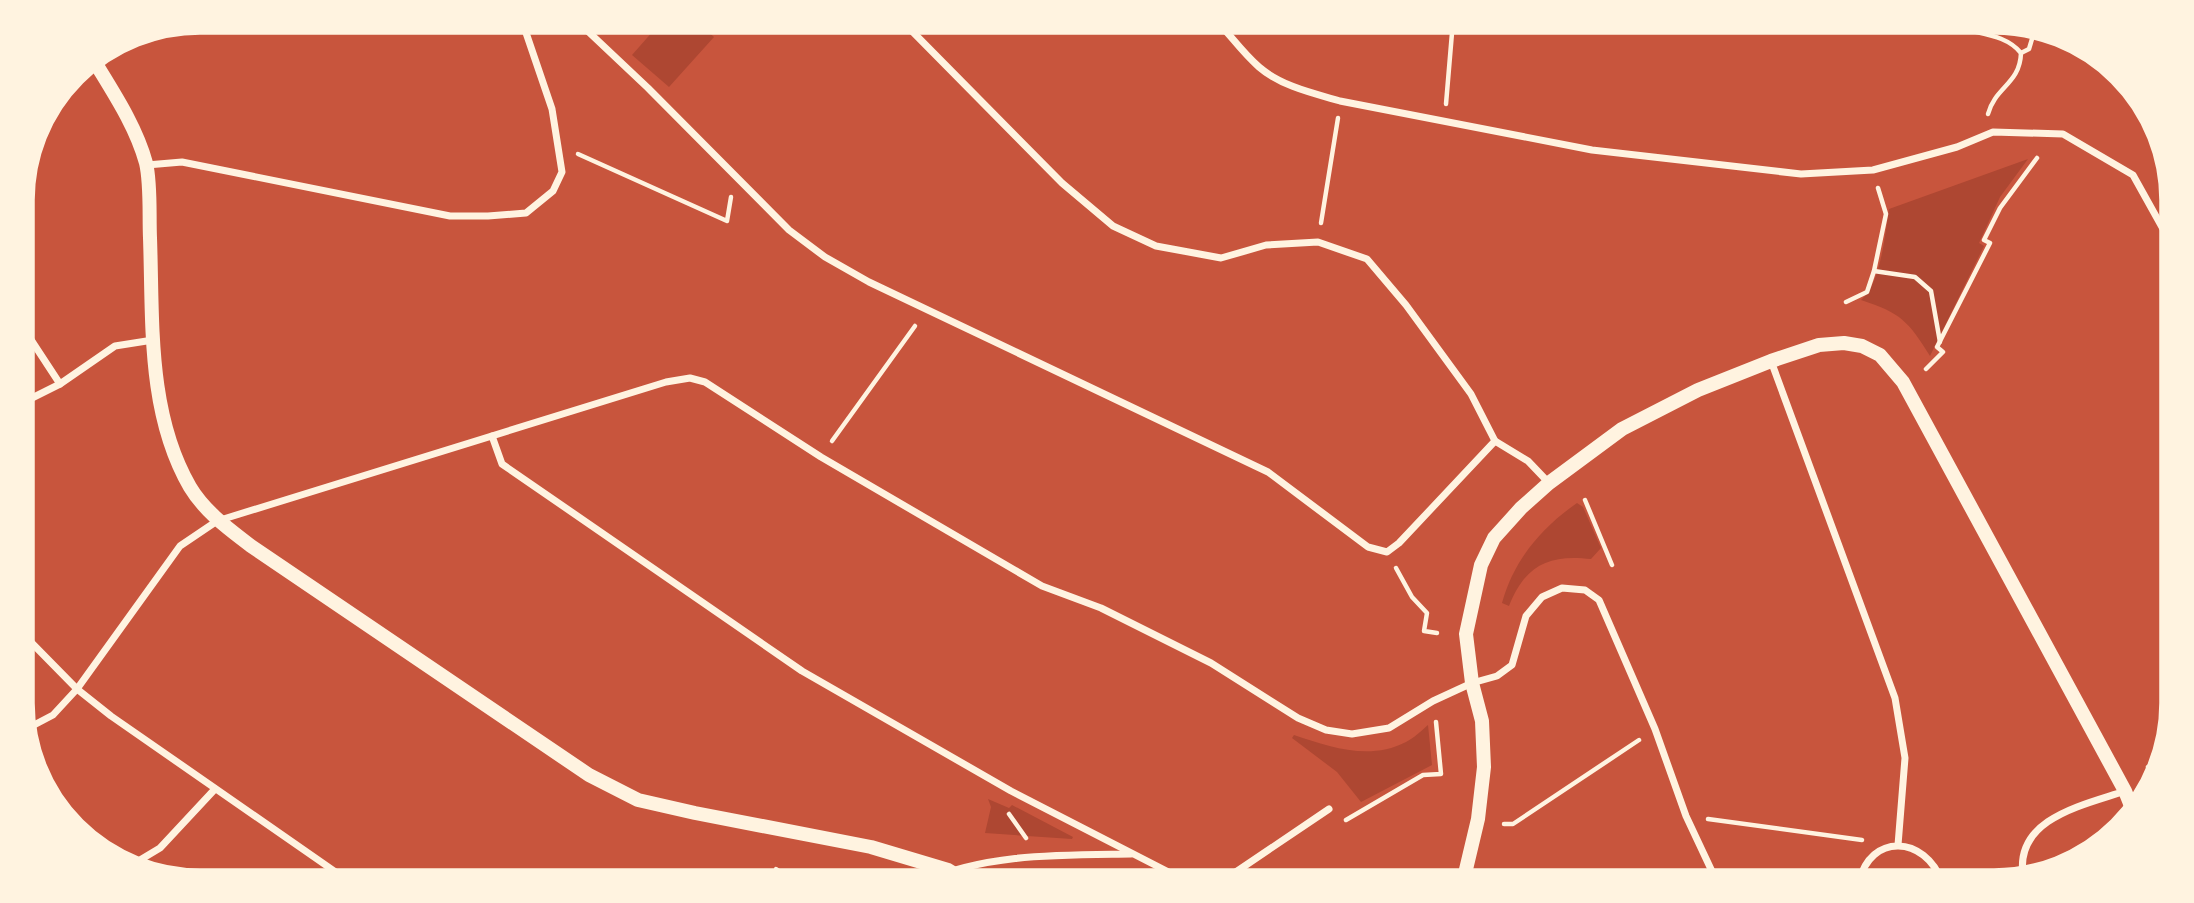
<svg xmlns="http://www.w3.org/2000/svg" width="2194" height="903" viewBox="0 0 2194 903" font-family="'Noto Sans',sans-serif">
	<style>
		.green { fill: #ae4732 }
		.lines { fill: none; stroke-linecap: round; stroke-linejoin: round }
		.path { stroke: #fff3e0; stroke-width: 4.5 }
		.minor { stroke: #fff3e0; stroke-width: 7 }
		.secondary { stroke: #fff3e0; stroke-width: 14 }
		.rim { fill: none; stroke: #fff3e0; stroke-width: 3.5 }
	</style>
	<rect width="100%" height="100%" fill="#c8553d"/>
	<g class="green">
		<path d="M662,21H696L714,37L669,87L632,55Z"/>
		<path d="M2028,159L2000,197L1979,243L1984,246L1930,356C1908,321 1901,313 1861,300C1881,284 1885,234 1889,209Z"/>
		<path d="M1577,503L1583,507L1601,548L1591,559C1549,554 1525,565 1509,606L1502,603C1514,560 1541,528 1577,503Z"/>
		<path d="M1428,725L1432,765L1361,802L1337,772L1292,738L1294,735C1330,747 1369,761 1406,742C1414,738 1421,731 1428,725Z"/>
		<path d="M988,799L1009,808L1012,805L1073,837L1072,839L985,833L991,807Z"/>
	</g>
	<g class="lines">
		<g class="path">
			<path d="M1963,21L1968,30C1988,35 2008,37 2021,53C2020,84 1995,87 1988,114"/>
			<path d="M2021,53L2029,49L2035,29"/>
			<path d="M1446,104L1453,21"/>
			<path d="M578,154L727,221L731,197"/>
			<path d="M1321,223L1338,118"/>
			<path d="M1874,271L1915,277L1931,291L1940,342"/>
			<path d="M1846,302L1867,292L1874,271L1886,214L1878,188"/>
			<path d="M1926,369L1943,352L1937,347L1990,243L1984,240L2000,208L2037,158"/>
			<path d="M832,441L915,326"/>
			<path d="M1585,500L1612,565"/>
			<path d="M1396,568L1412,597L1427,613L1424,631L1437,633"/>
			<path d="M2148,767L2161,761"/>
			<path d="M1009,814L1026,838"/>
			<path d="M1708,819L1862,840"/>
			<path d="M1346,820L1423,775L1441,774L1436,722"/>
			<path d="M1504,824H1513L1639,740"/>
			<path d="M776,869L786,876L790,882"/>
		</g>
		<g class="minor">
			<path d="M577,21L648,88L789,230L825,257L869,282L1268,472L1368,547L1387,552L1399,543L1495,441"/>
			<path d="M902,21L1062,183L1113,226L1156,246L1221,258L1266,245L1318,242L1367,259L1406,305L1471,394L1495,441L1528,461L1549,483"/>
			<path d="M1217,21C1231,36 1243,53 1259,67C1281,86 1312,93 1340,101L1592,150L1801,174L1873,170L1957,147L1993,132L2063,134L2133,175L2172,245"/>
			<path d="M147,165L182,162L450,216H488L526,213L553,191L562,172L552,109L522,21"/>
			<path d="M22,326L60,384"/>
			<path d="M1771,361L1895,698L1905,758L1898,845"/>
			<path d="M22,403L60,384L115,346L153,340"/>
			<path d="M492,436L502,464L802,671L1011,791L1188,882"/>
			<path d="M22,633L77,689L111,716L350,882"/>
			<path d="M23,727L34,725L53,715L77,689L180,546L217,521L666,382L690,378L705,382L821,457L1042,586L1101,608L1211,663L1298,718L1326,730L1352,734L1389,728L1433,701L1472,683L1497,676L1512,665L1526,616L1542,597L1562,588L1585,590L1599,600L1655,729L1686,816L1717,882"/>
			<path d="M130,866L160,848L215,789"/>
			<path d="M2023,875C2015,818 2084,805 2125,791"/>
			<path d="M922,882C987,853 1061,855 1131,854"/>
			<path d="M1221,882L1329,809"/>
			<path d="M1859,882C1870,833 1925,835 1942,882"/>
		</g>
		<g class="secondary">
			<path d="M93,59C113,92 136,126 146,163C151,184 149,215 150,238C153,321 147,413 190,487C205,512 229,529 251,546L589,775L638,800L695,813L871,847L948,870L968,882"/>
			<path d="M1463,882L1478,819L1484,767L1482,721L1472,683L1466,634L1481,565L1494,538L1521,508L1549,483L1622,429L1698,390L1771,361L1819,345L1844,343L1862,346L1880,355L1903,382L2125,791L2131,806"/>
		</g>
	</g>
	<path d="M0 0H2194V903H0ZM200 33H1994A167 167 0 0 1 2161 200V703A167 167 0 0 1 1994 870H200A167 167 0 0 1 33 703V200A167 167 0 0 1 200 33Z" fill="#fff3e0" fill-rule="evenodd"/>
	<path class="rim" d="M200 33H1994A167 167 0 0 1 2161 200V703A167 167 0 0 1 1994 870H200A167 167 0 0 1 33 703V200A167 167 0 0 1 200 33Z"/>
</svg>
